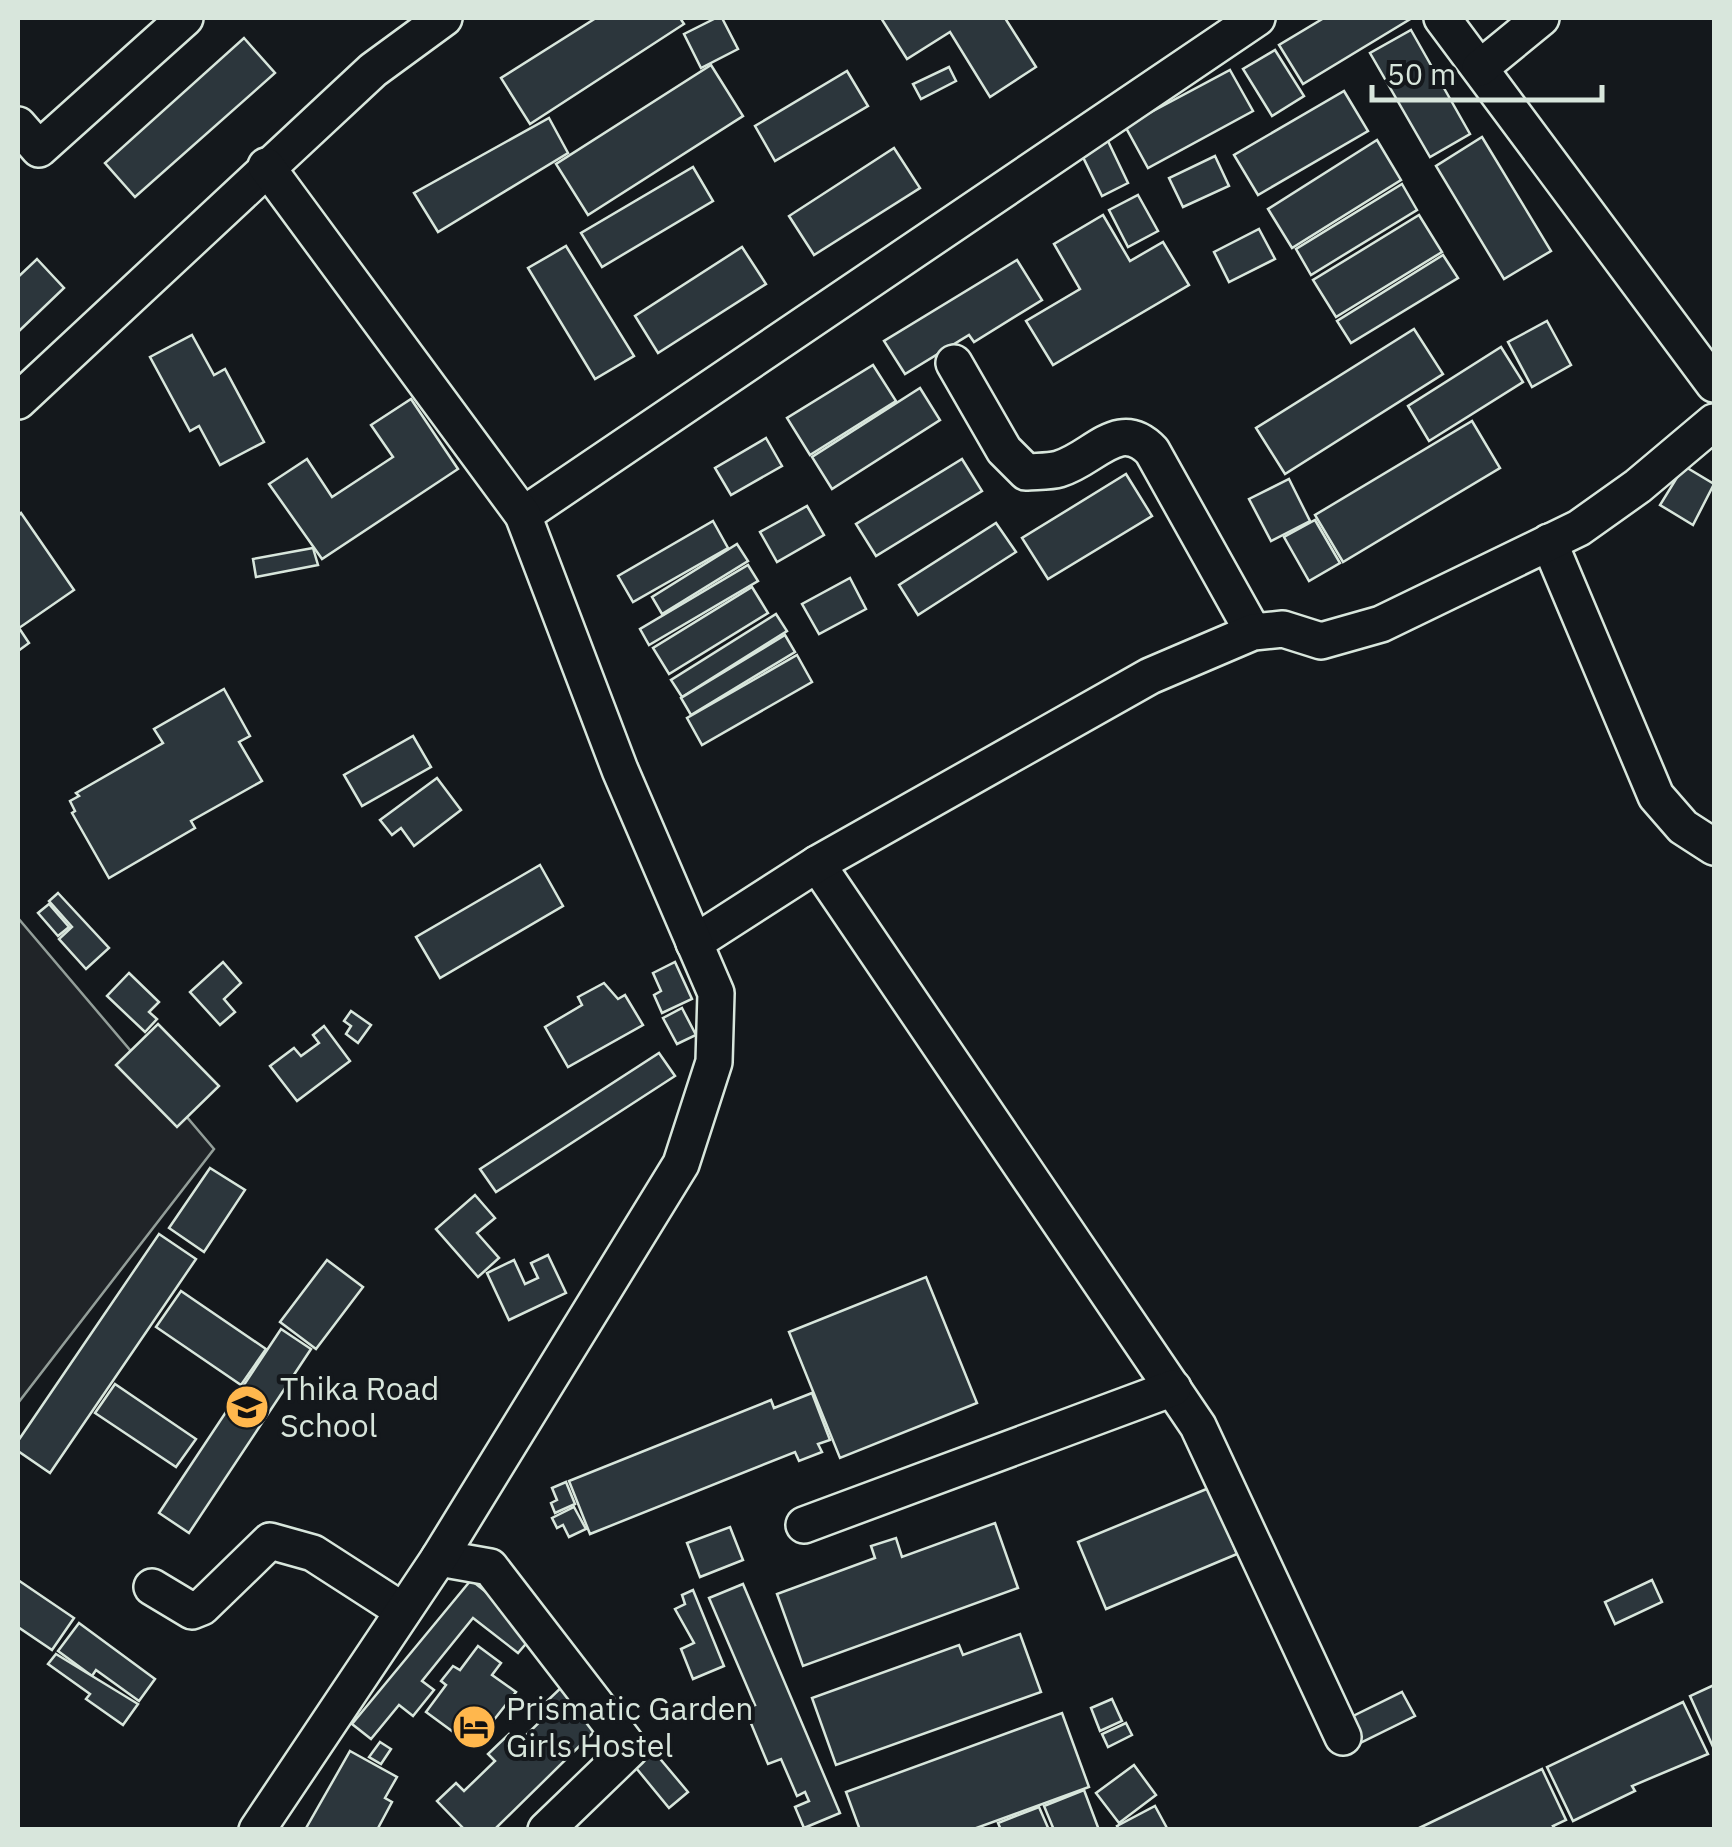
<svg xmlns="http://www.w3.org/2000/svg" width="1732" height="1847" viewBox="0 0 1732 1847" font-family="'IBM Plex Sans',sans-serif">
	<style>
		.green { fill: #202428; stroke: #939e99; stroke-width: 2.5 }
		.building { fill: #2c363c; stroke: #d8e6dc; stroke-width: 2.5 }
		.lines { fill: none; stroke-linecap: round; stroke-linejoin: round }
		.minor-casing { stroke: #d8e6dc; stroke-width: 40 }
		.minor { stroke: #14181c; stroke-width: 35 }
		.labels { text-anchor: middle; stroke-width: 8; stroke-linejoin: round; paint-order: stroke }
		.poi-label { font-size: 32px; fill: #d8e6dc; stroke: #14181c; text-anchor: start }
	</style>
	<rect width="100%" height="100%" fill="#14181c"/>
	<path class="green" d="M18,918L214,1149L18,1403Z"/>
	<g class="building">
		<path d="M596,18H680L684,24L530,124L501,78Z"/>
		<path d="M716,18H722L738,49L701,68L684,34Z"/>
		<path d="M881,18H1005L1036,67L990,97L950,32L907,59Z"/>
		<path d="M1324,18H1412L1303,84L1279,45Z"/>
		<path d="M1411,30L1470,134L1430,157L1370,53Z"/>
		<path d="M244,38L275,73L135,197L105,163Z"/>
		<path d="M1275,50L1304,96L1272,116L1243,69Z"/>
		<path d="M711,65L743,116L588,215L556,164Z"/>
		<path d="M949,67L956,81L921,99L913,84Z"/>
		<path d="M1230,70L1253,111L1148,168L1125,126Z"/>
		<path d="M847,71L868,106L775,161L755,126Z"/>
		<path d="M1344,91L1368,131L1258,195L1234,155Z"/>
		<path d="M549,118L568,153L438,232L414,193Z"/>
		<path d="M1482,137L1551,251L1504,279L1436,166Z"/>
		<path d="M1107,139L1128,183L1102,196L1080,151Z"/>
		<path d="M1377,140L1401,180L1292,248L1268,209Z"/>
		<path d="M894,148L920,188L814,255L789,216Z"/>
		<path d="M1215,156L1229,186L1183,207L1169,178Z"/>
		<path d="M693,167L713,201L602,267L581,233Z"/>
		<path d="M1402,184L1417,210L1311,275L1296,249Z"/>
		<path d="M1138,195L1158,231L1128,247L1109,210Z"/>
		<path d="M1103,215L1130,261L1163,242L1189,285L1053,365L1026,321L1080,289L1054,244Z"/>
		<path d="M1419,215L1442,252L1336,317L1313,280Z"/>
		<path d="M1259,229L1275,259L1229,282L1214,252Z"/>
		<path d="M566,246L634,356L595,379L528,268Z"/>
		<path d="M742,247L766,284L658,353L635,316Z"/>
		<path d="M1443,255L1458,278L1351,343L1337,321Z"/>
		<path d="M37,259L64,288L18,332V277Z"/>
		<path d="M1017,260L1042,300L974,342L969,335L905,374L884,341Z"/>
		<path d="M1547,321L1571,365L1532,387L1508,342Z"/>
		<path d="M1414,329L1443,374L1285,474L1256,428Z"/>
		<path d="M192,335L214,375L225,369L264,442L220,465L199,426L190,431L150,357Z"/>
		<path d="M1501,347L1523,382L1429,441L1408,406Z"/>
		<path d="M873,365L896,401L810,455L787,418Z"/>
		<path d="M920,388L940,420L832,489L812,457Z"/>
		<path d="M411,399L458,469L322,559L269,484L307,459L332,497L393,457L371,425Z"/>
		<path d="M1472,421L1500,468L1343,562L1315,515Z"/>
		<path d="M766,438L782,466L731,495L715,468Z"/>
		<path d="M962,459L982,491L876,556L856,524Z"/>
		<path d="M1684,466L1714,484L1693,525L1660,505Z"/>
		<path d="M1126,474L1152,516L1048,579L1022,538Z"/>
		<path d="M1289,479L1310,521L1271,541L1249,499Z"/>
		<path d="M807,506L824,535L777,562L760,532Z"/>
		<path d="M21,513L74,590L19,628L29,643L18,651V516Z"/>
		<path d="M1315,520L1340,563L1309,581L1284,537Z"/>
		<path d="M713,521L728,548L633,602L618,576Z"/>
		<path d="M996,523L1016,552L918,615L899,585Z"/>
		<path d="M737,544L748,561L662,614L652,597Z"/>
		<path d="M313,548L318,565L256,577L253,559Z"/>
		<path d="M748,565L758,581L649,645L640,629Z"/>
		<path d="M850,578L866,609L819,634L802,604Z"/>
		<path d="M752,587L768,613L669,674L653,648Z"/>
		<path d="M776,614L787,631L682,697L671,680Z"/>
		<path d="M785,635L795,652L691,715L681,698Z"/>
		<path d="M797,655L812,682L702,745L687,718Z"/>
		<path d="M224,689L250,736L239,742L262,781L191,821L195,828L109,878L72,813L75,811L70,801L79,796L76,793L163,743L154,729Z"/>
		<path d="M413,736L431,767L362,806L344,775Z"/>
		<path d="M437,778L461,810L414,846L401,828L392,835L380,820Z"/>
		<path d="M540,865L563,906L440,978L416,937Z"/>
		<path d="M58,893L109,948L86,969L59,939L72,927L49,901Z"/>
		<path d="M49,904L69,927L58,936L38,913Z"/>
		<path d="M223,962L241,983L224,999L235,1012L220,1025L190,992Z"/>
		<path d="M675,962L692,999L662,1013L654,995L661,991L653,973Z"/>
		<path d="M129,973L159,1002L149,1012L157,1019L145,1032L107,996Z"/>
		<path d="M604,983L618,999L625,995L643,1025L568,1067L545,1027L582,1005L578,997Z"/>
		<path d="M682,1008L696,1035L677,1044L663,1018Z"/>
		<path d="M351,1011L371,1025L358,1043L346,1034L351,1026L344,1021Z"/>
		<path d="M158,1024L219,1086L177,1127L116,1065Z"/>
		<path d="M324,1026L350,1061L297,1101L270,1066L294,1048L301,1056L319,1043L313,1035Z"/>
		<path d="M659,1053L675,1076L496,1192L480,1169Z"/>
		<path d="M210,1168L245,1190L204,1252L169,1228Z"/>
		<path d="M475,1195L495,1218L477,1233L499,1258L478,1277L436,1229Z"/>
		<path d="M159,1234L196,1259L50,1473L18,1451V1441Z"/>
		<path d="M548,1255L566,1293L509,1320L487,1273L514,1260L525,1284L538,1278L531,1263Z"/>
		<path d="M327,1260L363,1287L316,1349L280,1322Z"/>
		<path d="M926,1277L977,1403L840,1458L789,1332Z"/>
		<path d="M181,1291L266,1349L241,1385L156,1327Z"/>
		<path d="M281,1329L311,1349L189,1533L159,1513Z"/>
		<path d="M115,1384L196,1439L176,1467L95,1413Z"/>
		<path d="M812,1393L830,1440L818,1444L822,1452L799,1461L795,1452L590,1534L569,1481L771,1400L774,1408Z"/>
		<path d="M566,1482L575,1504L555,1513L551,1503L557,1500L552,1488Z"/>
		<path d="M1209,1488L1237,1554L1106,1609L1078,1542Z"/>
		<path d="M574,1507L586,1529L569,1537L563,1525L557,1528L552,1518Z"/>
		<path d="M995,1523L1018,1588L803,1666L777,1594L875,1558L871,1546L896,1538L902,1557Z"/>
		<path d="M730,1527L743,1560L700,1577L687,1543Z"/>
		<path d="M18,1580L74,1618L52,1650L18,1627Z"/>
		<path d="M471,1580L536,1632L518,1653L473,1618L422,1681L434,1690L413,1716L399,1705L371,1739L352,1724Z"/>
		<path d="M1652,1580L1662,1602L1615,1624L1605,1602Z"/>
		<path d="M743,1584L840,1813L804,1828L795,1807L809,1801L805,1792L797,1796L781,1759L768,1764L745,1709L755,1705L709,1598Z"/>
		<path d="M693,1590L724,1666L693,1679L681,1649L694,1643L675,1609L685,1604L682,1595Z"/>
		<path d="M79,1623L155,1679L139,1701L96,1670L92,1676L58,1651Z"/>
		<path d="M1020,1634L1041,1692L836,1765L812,1698L959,1645L963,1655Z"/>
		<path d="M478,1646L501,1663L492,1675L516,1692L493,1721L476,1708L456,1734L426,1712L446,1685L441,1681L453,1666L460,1670Z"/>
		<path d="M56,1654L138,1704L123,1725L86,1699L90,1694L48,1664Z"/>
		<path d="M567,1682L605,1721L494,1830H465L437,1801L456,1783L464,1791L495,1761L488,1754L509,1734L518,1743L552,1710L545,1703Z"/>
		<path d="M1714,1685V1749L1690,1696Z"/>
		<path d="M1402,1692L1415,1716L1360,1743L1347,1719Z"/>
		<path d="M1112,1699L1122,1721L1100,1731L1091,1708Z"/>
		<path d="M1683,1702L1708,1754L1632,1786L1635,1791L1573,1821L1547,1767Z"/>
		<path d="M1062,1713L1089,1787L971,1830H860L846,1792Z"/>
		<path d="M1126,1723L1132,1735L1108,1747L1102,1734Z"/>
		<path d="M380,1742L391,1749L381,1764L369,1757Z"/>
		<path d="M651,1748L688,1792L669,1808L632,1763Z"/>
		<path d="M350,1751L397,1777L385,1798L392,1802L377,1830H305Z"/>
		<path d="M1134,1765L1156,1795L1119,1823L1096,1793Z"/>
		<path d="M1542,1769L1566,1820L1553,1826L1556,1830H1415Z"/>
		<path d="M1084,1790L1099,1830H1054L1044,1806Z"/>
		<path d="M1155,1806L1168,1830H1119L1117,1826Z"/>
		<path d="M1039,1807L1049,1830H1001L998,1823Z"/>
	</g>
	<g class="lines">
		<defs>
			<g id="minor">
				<path d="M1442,18L1714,384"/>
				<path d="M1480,68L1541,18"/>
				<path d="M18,125L39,149L185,18"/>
				<path d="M954,363L1004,450L1026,472C1036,471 1049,472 1059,469C1094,459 1119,416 1152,451L1253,632"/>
				<path d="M18,401L373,70L444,18"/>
				<path d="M523,515L1257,18"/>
				<path d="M1549,542L1656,796L1683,827L1714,847"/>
				<path d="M817,864L1198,1426L1343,1737"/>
				<path d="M694,943L817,864L1150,676L1253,632L1283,629L1321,641L1381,624L1579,528L1638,486L1714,422"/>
				<path d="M804,1525L1173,1388"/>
				<path d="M439,1558L490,1567L630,1749L546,1830"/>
				<path d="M152,1587L192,1611L202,1607L270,1541L313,1553L403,1611"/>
				<path d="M257,1830L439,1558L681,1164L714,1062L716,993L620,770L523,515L266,166"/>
			</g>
		</defs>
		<use href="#minor" class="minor-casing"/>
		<use href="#minor" class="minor"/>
	</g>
	<defs>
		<symbol id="school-disc" viewBox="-11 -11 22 22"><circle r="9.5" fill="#ffb74d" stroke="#14181c"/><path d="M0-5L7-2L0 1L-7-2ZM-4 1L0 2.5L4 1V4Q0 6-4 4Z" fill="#111"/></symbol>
		<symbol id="hotel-disc" viewBox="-11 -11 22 22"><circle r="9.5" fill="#ffb74d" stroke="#14181c"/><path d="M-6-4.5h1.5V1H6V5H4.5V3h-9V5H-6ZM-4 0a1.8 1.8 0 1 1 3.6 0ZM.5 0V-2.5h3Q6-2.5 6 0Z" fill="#111"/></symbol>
	</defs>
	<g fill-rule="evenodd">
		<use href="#school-disc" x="222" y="1382" width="50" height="50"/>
		<use href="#hotel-disc" x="449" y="1702" width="50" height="50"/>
	</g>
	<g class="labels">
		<g class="poi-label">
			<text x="280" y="1400">Thika Road<tspan x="280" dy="37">School</tspan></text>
			<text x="506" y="1720">Prismatic Garden<tspan x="506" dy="37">Girls Hostel</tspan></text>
		</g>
	</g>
	<rect width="1732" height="1847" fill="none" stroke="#d8e6dc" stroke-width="40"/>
	<path d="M1372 85v15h230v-15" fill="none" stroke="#d8e6dc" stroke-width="5"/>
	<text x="1387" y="85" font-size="30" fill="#d8e6dc" stroke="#14181c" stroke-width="8" paint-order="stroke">50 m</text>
</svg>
